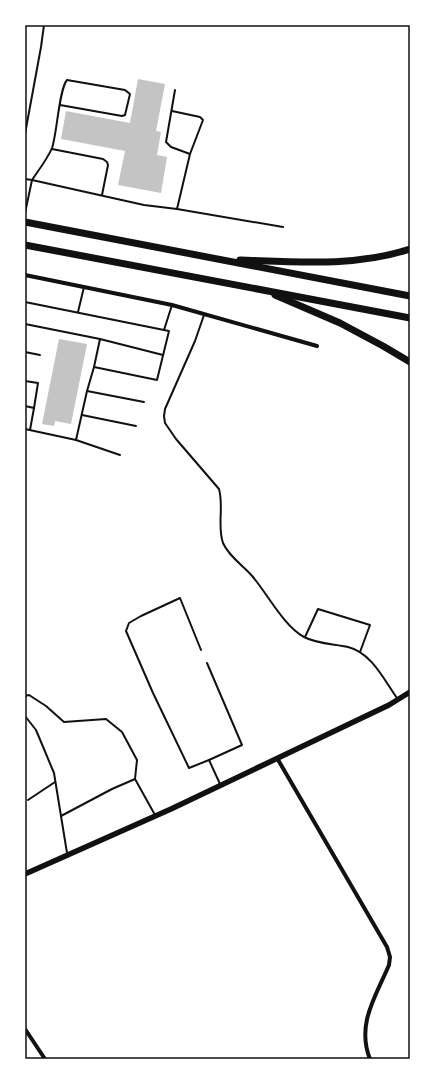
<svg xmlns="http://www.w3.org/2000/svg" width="435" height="1084" viewBox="0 0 435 1084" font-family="'Space Grotesk',sans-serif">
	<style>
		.building { fill: #c4c4c4 }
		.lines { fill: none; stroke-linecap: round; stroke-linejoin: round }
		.service { stroke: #111; stroke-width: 2 }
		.minor { stroke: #111; stroke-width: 4 }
		.secondary { stroke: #111; stroke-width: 5.5 }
		.trunk { stroke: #111; stroke-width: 7 }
		.neatline { fill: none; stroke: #111; stroke-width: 1.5 }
	</style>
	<rect width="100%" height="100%" fill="#fff"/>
	<g class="building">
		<path d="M138,79L165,84L156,131L161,132L157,155L167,157L161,193L118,185L125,151L61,139L66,111L130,123Z"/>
		<path d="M59,339L87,344L71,424L55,421L54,426L42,424Z"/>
	</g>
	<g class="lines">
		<g class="service">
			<path d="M175,90L166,142L171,147L190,154"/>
			<path d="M25,134L41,47L44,25"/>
			<path d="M52,149L103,159L107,162L108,165L102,195"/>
			<path d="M25,179L32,180C38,171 48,158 52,148C57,134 59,89 67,80L125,90L130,94L125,115L122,116L60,105"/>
			<path d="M177,209L283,227"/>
			<path d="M25,213L32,180L144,205L177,209L190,154L203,120L200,117L172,111"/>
			<path d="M25,302L164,330L172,305"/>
			<path d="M78,312L84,287"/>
			<path d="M204,315L195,341L165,409L164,416L165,423L176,439L219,489C224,507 217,526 223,543C229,557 244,566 253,577C268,595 284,626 304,637C317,644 334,644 348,647C372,653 384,680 397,698"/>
			<path d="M25,324L100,339"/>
			<path d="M25,352L40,355"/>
			<path d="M94,367L157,380L169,331L164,330"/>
			<path d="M25,381L38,383L34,408L25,406"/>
			<path d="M87,391L144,402"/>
			<path d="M82,415L136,426"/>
			<path d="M25,429L76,440L87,391L94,367L100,339L163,355"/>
			<path d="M30,430L34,408"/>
			<path d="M76,440L120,455"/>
			<path d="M305,637L318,609L370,625L360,652"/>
			<path d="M201,650L180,598L141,616L129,623L126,631L153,693L189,768L209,760L220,784"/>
			<path d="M207,663L242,745L209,760"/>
			<path d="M25,696L29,695L46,706L64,722L106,719L122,732L137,760L135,779"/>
			<path d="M25,716L36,730L54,773L67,853"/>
			<path d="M28,800L55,782"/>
			<path d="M61,816L112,789L135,779L155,815"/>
		</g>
		<g class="minor">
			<path d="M25,275L172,305L317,346"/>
			<path d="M277,758L387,947L390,957L389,965C376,996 356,1024 370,1059"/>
			<path d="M25,1029L45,1059"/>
		</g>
		<path class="secondary" d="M25,874L171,809L389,705L410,692"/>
		<g class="trunk">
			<path d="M25,222L410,296"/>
			<path d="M25,245L410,318"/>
			<path d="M240,260C297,262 355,267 410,249"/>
			<path d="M275,295L340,323L383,346L410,362"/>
		</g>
	</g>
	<rect width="435" height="1084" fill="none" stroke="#ffffff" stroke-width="52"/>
	<rect x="26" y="26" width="383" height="1032" class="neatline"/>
</svg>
